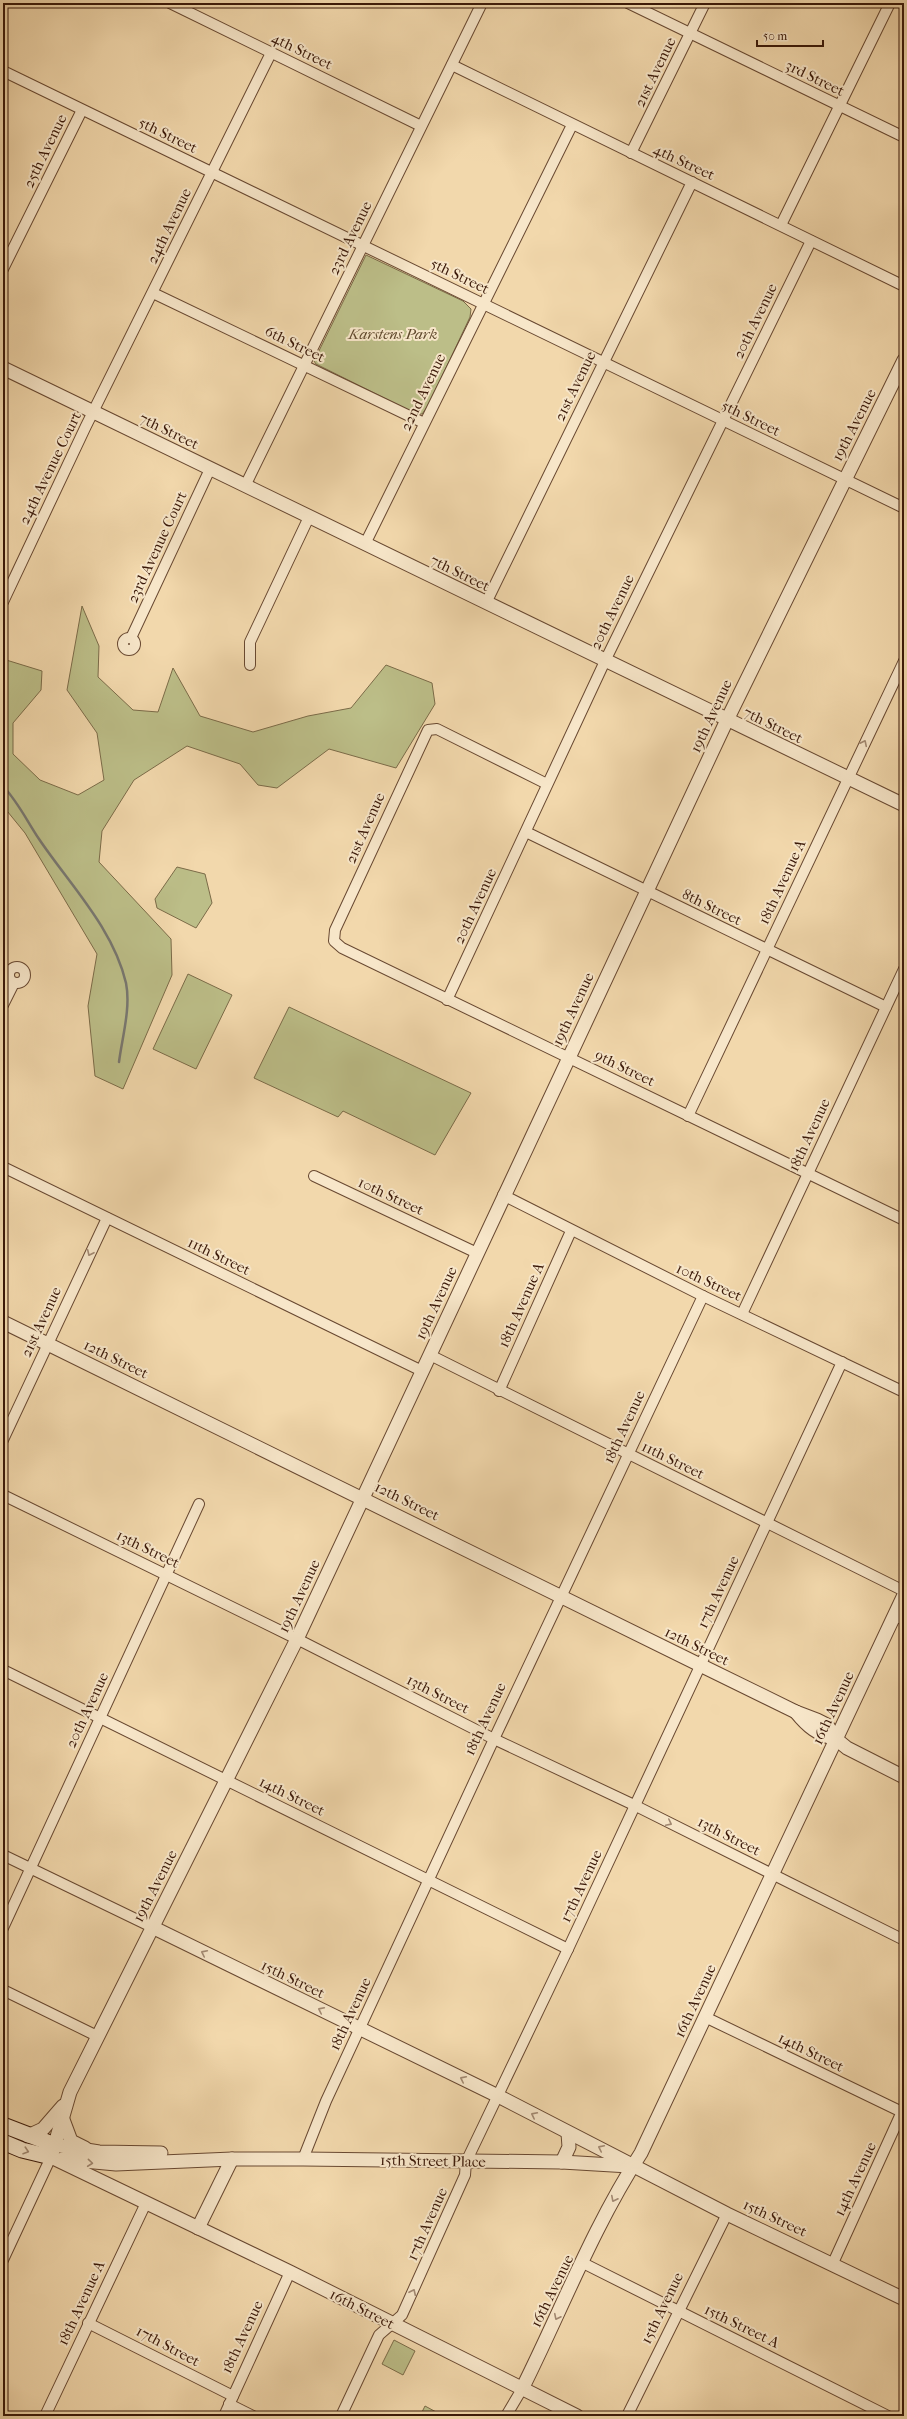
<svg xmlns="http://www.w3.org/2000/svg" width="907" height="2419" viewBox="0 0 907 2419" font-family="'IM FELL French Canon',serif">
	<style>
		.green { fill: #bcbe88; stroke: #7b6b48 }
		.lines { fill: none; stroke-linecap: round; stroke-linejoin: round }
		.stream { stroke: #787770; stroke-width: 2.5 }
		.minor-casing { stroke: #684831; stroke-width: 12 }
		.tertiary-casing { stroke: #684831; stroke-width: 15 }
		.secondary-casing { stroke: #3a1808; stroke-width: 17 }
		.minor { stroke: #f7e6c9; stroke-width: 10 }
		.tertiary { stroke: #f7e6c9; stroke-width: 13 }
		.secondary { stroke: #f7e6c9; stroke-width: 15 }
		.oneway { stroke: #a28972 }
		.labels { text-anchor: middle; stroke-width: 4; stroke-linejoin: round; paint-order: stroke }
		.street-label { font-size: 15px; fill: #3a1808; stroke: #f7e6c9 }
		.park-label { font-size: 15px; font-style: italic; fill: #614a2e; stroke: #f7e6c9 }
	</style>
	<rect width="100%" height="100%" fill="#f2d8ac"/>
	<filter id="stains"><feTurbulence type="fractalNoise" baseFrequency=".005" numOctaves="4"/><feColorMatrix values="0 0 0 0 .2 0 0 0 0 .09 0 0 0 0 .02 0 0 0 .5 -.17"/></filter>
	<radialGradient id="worn" r=".72"><stop offset=".6" stop-color="#630" stop-opacity="0"/><stop offset="1" stop-color="#630" stop-opacity=".3"/></radialGradient>
	<g class="green">
		<path d="M366,255L463,301L471,309L470,317L428,406L422,414H416L316,364L314,361Z"/>
		<path d="M82,606L99,646L98,677L133,710L158,712L173,668L200,716L253,732L308,716L351,708L386,665L432,683L435,704L396,768L329,749L277,788L258,785L240,764L187,746L134,780L102,831L99,862L171,939L172,975L123,1089L95,1076L88,1006L97,954L25,833L3,806V659L42,671L41,690L13,723V754L40,780L78,795L104,780L97,733L67,690Z"/>
		<path d="M177,867L205,874L212,903L196,928L157,908L155,899Z"/>
		<path d="M188,974L232,995L196,1069L153,1049Z"/>
		<path d="M289,1007L471,1093L435,1155L343,1111L338,1117L254,1078Z"/>
		<path d="M394,2340L415,2351L403,2375L382,2364Z"/>
		<path d="M425,2406L438,2413L437,2416H420Z"/>
	</g>
	<g class="lines">
		<path class="stream" d="M3,786C18,802 27,821 39,839C70,885 113,928 126,983C131,1008 122,1038 119,1062"/>
		<defs>
			<g id="minor">
				<path d="M170,3L421,126"/>
				<path d="M628,3L904,137"/>
				<path d="M452,65L904,286"/>
				<path d="M3,71L904,508"/>
				<path d="M631,153L705,3"/>
				<path d="M781,225L890,3"/>
				<path d="M3,269L82,110"/>
				<path d="M153,293L424,423"/>
				<path d="M245,486L482,3"/>
				<path d="M365,544L572,125"/>
				<path d="M3,602L86,426L271,53"/>
				<path d="M486,603L692,182"/>
				<path d="M131,638L210,469"/>
				<circle cx="129" cy="644" r="6"/>
				<path d="M250,665V642L309,517"/>
				<path d="M547,784L437,729L428,730L335,930L334,941L342,948L904,1220"/>
				<path d="M526,832L886,1007"/>
				<circle cx="17" cy="975" r="8"/>
				<path d="M447,1000L605,661L811,241"/>
				<path d="M3,1005L14,983"/>
				<path d="M688,1116L904,661"/>
				<path d="M3,1167L422,1371"/>
				<path d="M314,1176L477,1253"/>
				<path d="M503,1195L703,1296L904,1392"/>
				<path d="M742,1314L904,969"/>
				<path d="M430,1355L904,1591"/>
				<path d="M499,1391L571,1231"/>
				<path d="M3,1440L107,1218"/>
				<path d="M3,1495L297,1639L494,1739L634,1805L904,1940"/>
				<path d="M894,1615L904,1620"/>
				<path d="M3,1670L568,1949"/>
				<path d="M3,1855L152,1927"/>
				<path d="M3,1928L199,1504"/>
				<path d="M3,1990L97,2036"/>
				<path d="M705,2017L904,2113"/>
				<path d="M303,2159L326,2101L494,1739L703,1296"/>
				<path d="M3,2260L51,2157"/>
				<path d="M583,2263L888,2416"/>
				<path d="M833,2263L904,2107"/>
				<path d="M88,2323L233,2396"/>
				<path d="M229,2404L253,2416"/>
				<path d="M45,2416L146,2203"/>
				<path d="M224,2416L290,2272"/>
				<path d="M341,2416L379,2335L402,2315L465,2175L466,2162L568,1949L842,1362"/>
				<path d="M506,2416L522,2389"/>
				<path d="M627,2416L727,2214"/>
			</g>
			<g id="tertiary">
				<path d="M3,368L904,805"/>
				<path d="M3,1322L700,1665L796,1712L817,1720L827,1725L836,1739L847,1748L904,1777"/>
				<path d="M796,1712C807,1726 818,1735 836,1739"/>
				<path d="M152,1927L498,2096L727,2214L904,2299"/>
				<path d="M62,2117L71,2141L85,2148"/>
				<path d="M28,2136L43,2129L63,2106"/>
				<path d="M55,2145L99,2152L161,2153"/>
				<path d="M52,2154L70,2092L297,1639L727,720L904,360"/>
				<path d="M51,2157L290,2272L577,2416"/>
				<path d="M62,2159L116,2164L232,2159H303L562,2162L629,2166"/>
				<path d="M562,2162L569,2147L568,2133"/>
				<path d="M198,2228L232,2159"/>
				<path d="M522,2389C561,2311 593,2227 641,2153L904,1595"/>
			</g>
			<g id="secondary">
				<path d="M3,2125L55,2145"/>
				<path d="M3,2142L22,2150L51,2157"/>
			</g>
		</defs>
		<use href="#minor" class="minor-casing"/>
		<use href="#tertiary" class="tertiary-casing"/>
		<use href="#secondary" class="secondary-casing"/>
		<use href="#minor" class="minor"/>
		<use href="#tertiary" class="tertiary"/>
		<use href="#secondary" class="secondary"/>
	</g>
	<defs><path id="oneway-chevron" d="M-2-3.5L2.5 0L-2 3.5" fill="none" stroke-width="1.6" stroke-linecap="round" stroke-linejoin="round"/></defs>
	<g class="oneway">
		<use href="#oneway-chevron" transform="translate(864 743) rotate(-64)"/>
		<use href="#oneway-chevron" transform="translate(90 1253) rotate(115)"/>
		<use href="#oneway-chevron" transform="translate(669 1823) rotate(27)"/>
		<use href="#oneway-chevron" transform="translate(204 1953) rotate(-154)"/>
		<use href="#oneway-chevron" transform="translate(321 2010) rotate(-154)"/>
		<use href="#oneway-chevron" transform="translate(463 2079) rotate(-154)"/>
		<use href="#oneway-chevron" transform="translate(534 2115) rotate(-153)"/>
		<use href="#oneway-chevron" transform="translate(601 2148) rotate(-154)"/>
		<use href="#oneway-chevron" transform="translate(26 2151) rotate(18)"/>
		<use href="#oneway-chevron" transform="translate(90 2163) rotate(6)"/>
		<use href="#oneway-chevron" transform="translate(614 2199) rotate(117)"/>
		<use href="#oneway-chevron" transform="translate(413 2292) rotate(-65)"/>
		<use href="#oneway-chevron" transform="translate(557 2317) rotate(116)"/>
	</g>
	<g class="labels">
		<g class="street-label">
			<text transform="translate(302 51) rotate(26)" y="5">4th Street</text>
			<text transform="translate(655 72) rotate(-64)" y="5">21st Avenue</text>
			<text transform="translate(815 78) rotate(26)" y="5">3rd Street</text>
			<text transform="translate(168 135) rotate(26)" y="5">5th Street</text>
			<text transform="translate(45 151) rotate(-64)" y="5">25th Avenue</text>
			<text transform="translate(684 162) rotate(25)" y="5">4th Street</text>
			<text transform="translate(169 226) rotate(-64)" y="5">24th Avenue</text>
			<text transform="translate(350 238) rotate(-64)" y="5">23rd Avenue</text>
			<text transform="translate(460 276) rotate(26)" y="5">5th Street</text>
			<text transform="translate(755 321) rotate(-64)" y="5">20th Avenue</text>
			<text transform="translate(295 344) rotate(26)" y="5">6th Street</text>
			<text transform="translate(575 386) rotate(-64)" y="5">21st Avenue</text>
			<text transform="translate(423 392) rotate(-64)" y="5">22nd Avenue</text>
			<text transform="translate(751 418) rotate(26)" y="5">5th Street</text>
			<text transform="translate(854 425) rotate(-63)" y="5">19th Avenue</text>
			<text transform="translate(169 431) rotate(26)" y="5">7th Street</text>
			<text transform="translate(50 468) rotate(-64)" y="5">24th Avenue Court</text>
			<text transform="translate(157 547) rotate(-65)" y="5">23rd Avenue Court</text>
			<text transform="translate(460 573) rotate(26)" y="5">7th Street</text>
			<text transform="translate(612 612) rotate(-64)" y="5">20th Avenue</text>
			<text transform="translate(711 716) rotate(-65)" y="5">19th Avenue</text>
			<text transform="translate(773 725) rotate(26)" y="5">7th Street</text>
			<text transform="translate(365 828) rotate(-66)" y="5">21st Avenue</text>
			<text transform="translate(782 882) rotate(-65)" y="5">18th Avenue A</text>
			<text transform="translate(475 906) rotate(-65)" y="5">20th Avenue</text>
			<text transform="translate(712 907) rotate(26)" y="5">8th Street</text>
			<text transform="translate(573 1009) rotate(-65)" y="5">19th Avenue</text>
			<text transform="translate(625 1068) rotate(26)" y="5">9th Street</text>
			<text transform="translate(809 1135) rotate(-65)" y="5">18th Avenue</text>
			<text transform="translate(391 1196) rotate(25)" y="5">10th Street</text>
			<text transform="translate(219 1256) rotate(26)" y="5">11th Street</text>
			<text transform="translate(709 1282) rotate(25)" y="5">10th Street</text>
			<text transform="translate(436 1303) rotate(-65)" y="5">19th Avenue</text>
			<text transform="translate(521 1305) rotate(-66)" y="5">18th Avenue A</text>
			<text transform="translate(41 1322) rotate(-65)" y="5">21st Avenue</text>
			<text transform="translate(116 1359) rotate(26)" y="5">12th Street</text>
			<text transform="translate(624 1427) rotate(-65)" y="5">18th Avenue</text>
			<text transform="translate(673 1460) rotate(26)" y="5">11th Street</text>
			<text transform="translate(407 1501) rotate(26)" y="5">12th Street</text>
			<text transform="translate(148 1549) rotate(26)" y="5">13th Street</text>
			<text transform="translate(718 1592) rotate(-65)" y="5">17th Avenue</text>
			<text transform="translate(299 1596) rotate(-65)" y="5">19th Avenue</text>
			<text transform="translate(697 1646) rotate(26)" y="5">12th Street</text>
			<text transform="translate(438 1694) rotate(27)" y="5">13th Street</text>
			<text transform="translate(833 1708) rotate(-65)" y="5">16th Avenue</text>
			<text transform="translate(87 1710) rotate(-65)" y="5">20th Avenue</text>
			<text transform="translate(485 1719) rotate(-65)" y="5">18th Avenue</text>
			<text transform="translate(292 1796) rotate(26)" y="5">14th Street</text>
			<text transform="translate(729 1836) rotate(27)" y="5">13th Street</text>
			<text transform="translate(155 1886) rotate(-63)" y="5">19th Avenue</text>
			<text transform="translate(581 1886) rotate(-65)" y="5">17th Avenue</text>
			<text transform="translate(293 1979) rotate(26)" y="5">15th Street</text>
			<text transform="translate(695 2001) rotate(-65)" y="5">16th Avenue</text>
			<text transform="translate(350 2014) rotate(-65)" y="5">18th Avenue</text>
			<text transform="translate(811 2052) rotate(26)" y="5">14th Street</text>
			<text transform="translate(433 2161) rotate(1)" y="5">15th Street Place</text>
			<text transform="translate(855 2179) rotate(-65)" y="5">14th Avenue</text>
			<text transform="translate(775 2218) rotate(25)" y="5">15th Street</text>
			<text transform="translate(427 2224) rotate(-66)" y="5">17th Avenue</text>
			<text transform="translate(552 2291) rotate(-64)" y="5">16th Avenue</text>
			<text transform="translate(81 2303) rotate(-65)" y="5">18th Avenue A</text>
			<text transform="translate(662 2308) rotate(-64)" y="5">15th Avenue</text>
			<text transform="translate(362 2309) rotate(27)" y="5">16th Street</text>
			<text transform="translate(742 2326) rotate(26)" y="5">15th Street A</text>
			<text transform="translate(242 2337) rotate(-65)" y="5">18th Avenue</text>
			<text transform="translate(168 2346) rotate(28)" y="5">17th Street</text>
		</g>
		<g class="park-label">
			<text x="393" y="339">Karstens Park</text>
		</g>
	</g>
	<rect width="907" height="2419" fill="none" stroke="#f2d8ac" stroke-width="16"/>
	<rect x="4" y="4" width="899" height="2411" fill="none" stroke="#3a1808" stroke-width="2"/>
	<rect x="8" y="8" width="891" height="2403" fill="none" stroke="#3a1808"/>
	<path d="M757 40v6h66v-6" fill="none" stroke="#3a1808" stroke-width="2"/>
	<text x="763" y="40" font-size="12" fill="#3a1808" stroke="#f7e6c9" stroke-width="3" paint-order="stroke">50 m</text>
	<rect width="100%" height="100%" filter="url(#stains)"/>
	<rect width="100%" height="100%" fill="url(#worn)"/>
</svg>
